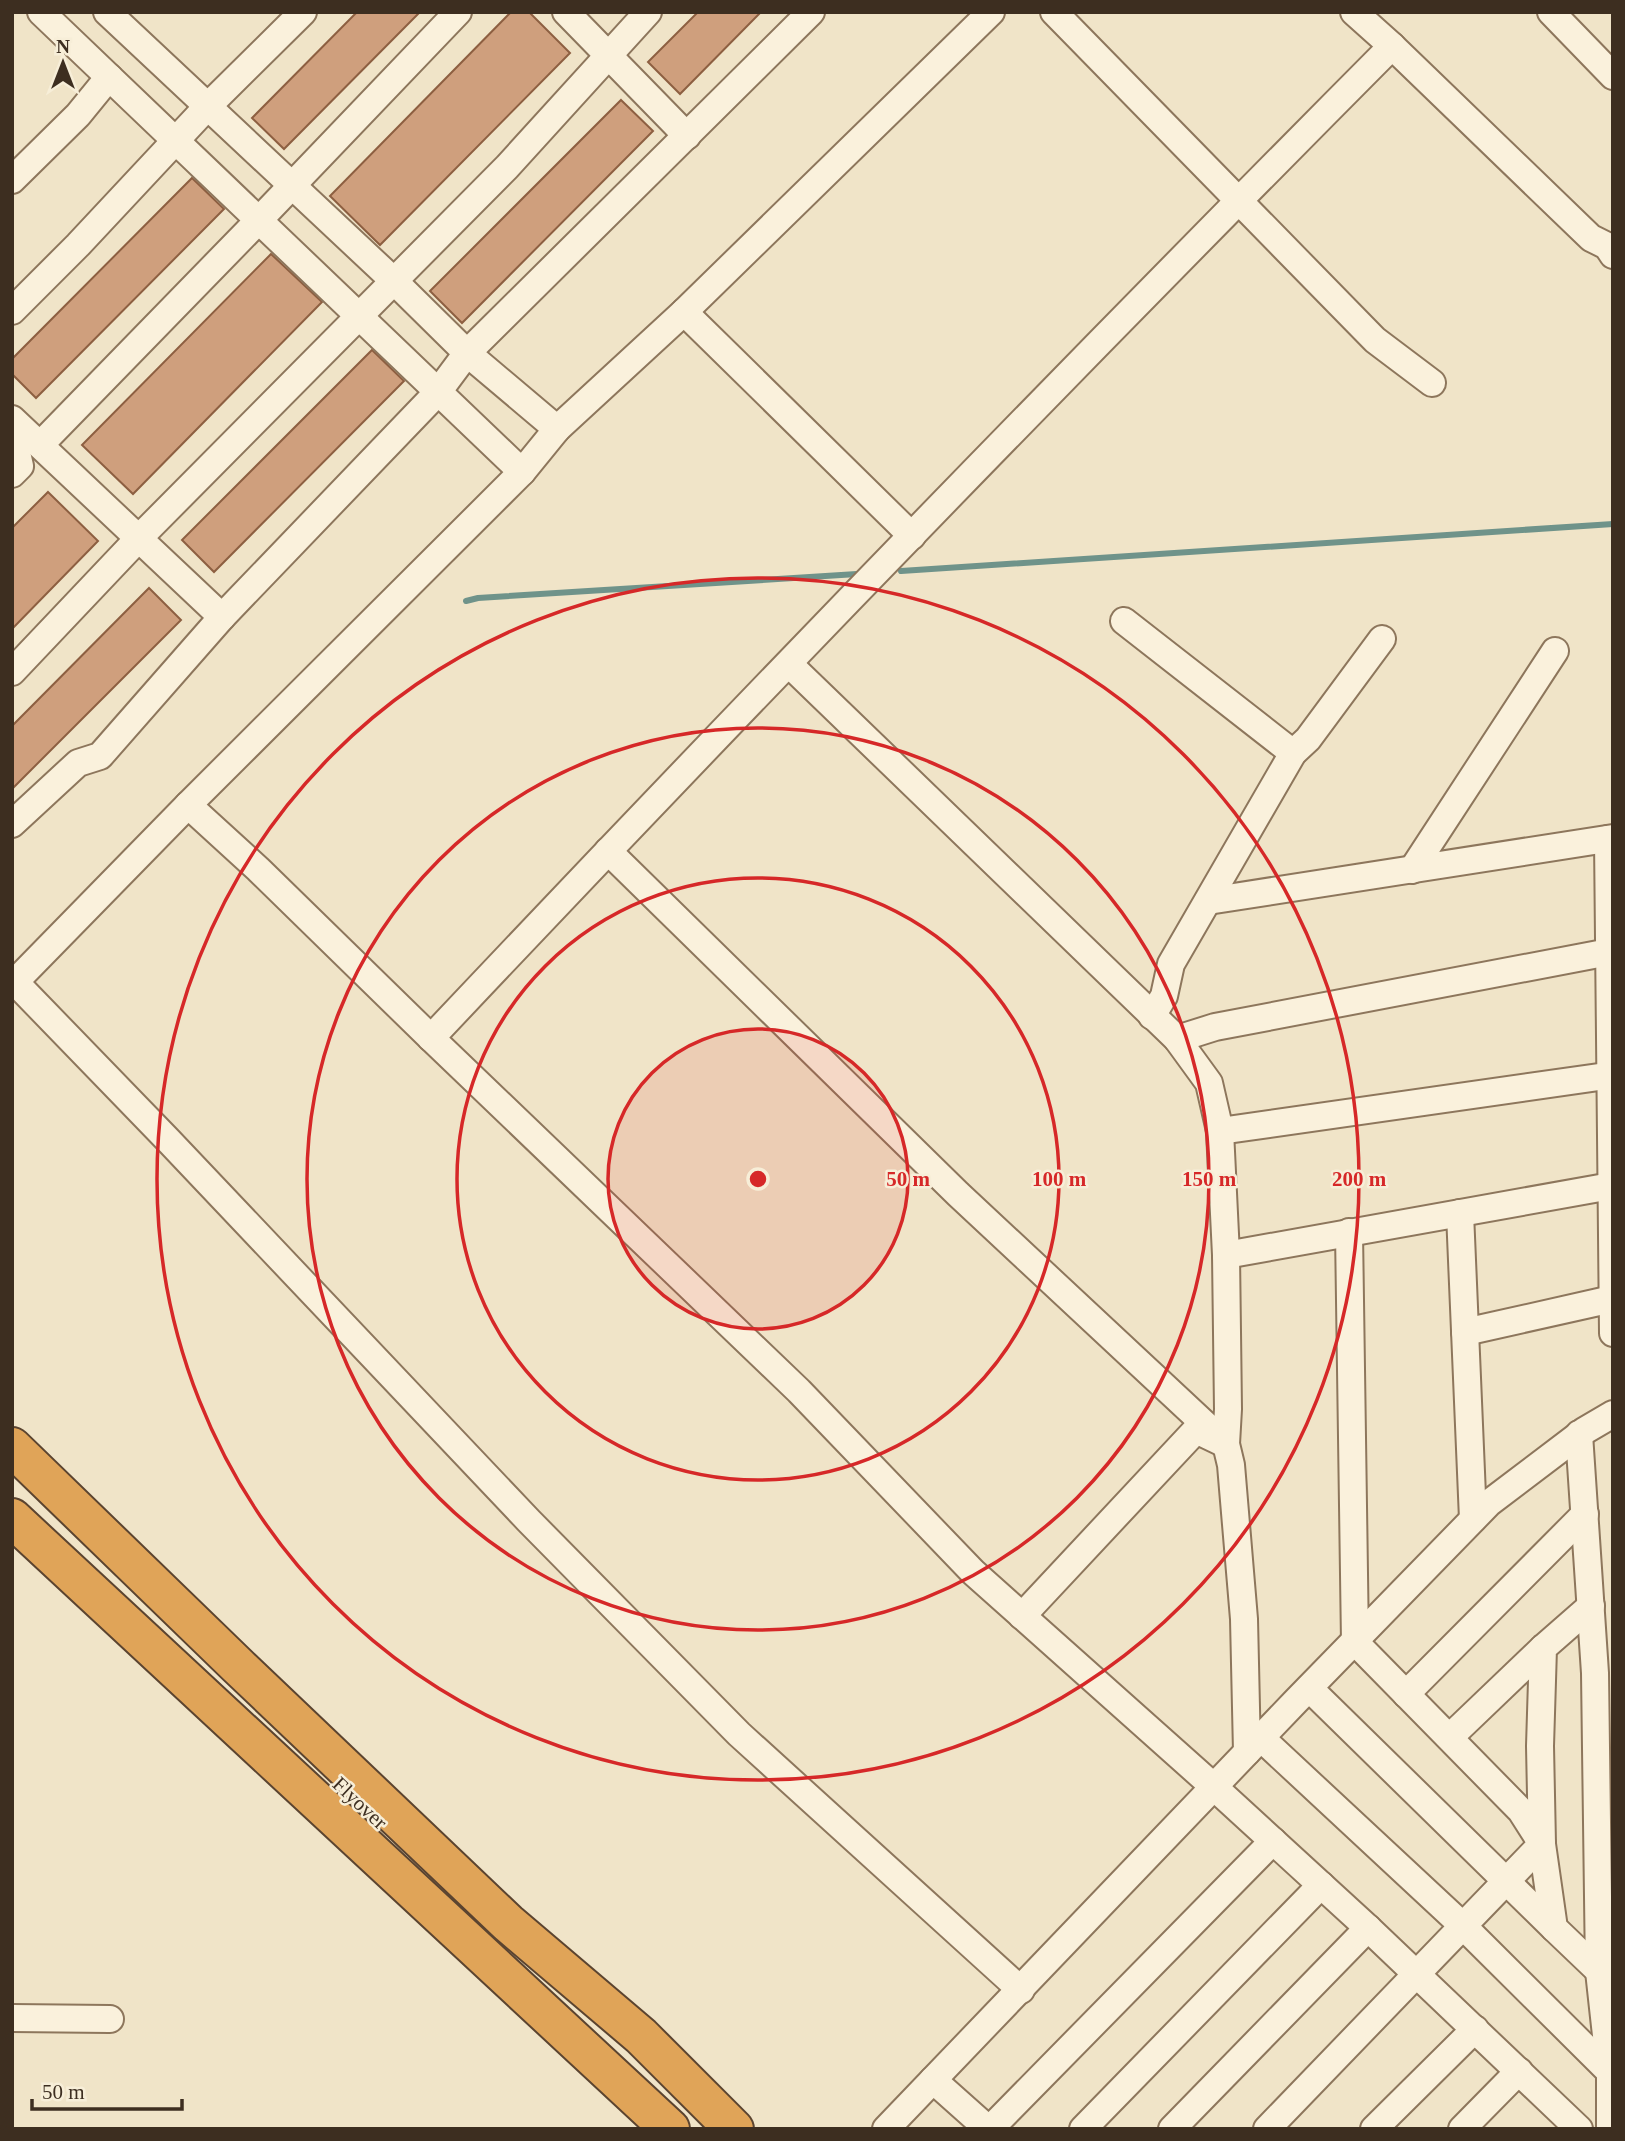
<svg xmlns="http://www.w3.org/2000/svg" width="1625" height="2141" viewBox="0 0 1625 2141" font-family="Georgia,serif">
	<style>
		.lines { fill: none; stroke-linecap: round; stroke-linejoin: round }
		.stream { stroke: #6f938a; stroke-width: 6 }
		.building { fill: #cf9f7d; stroke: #8d5f41; stroke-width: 2 }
		.minor-casing { stroke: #8d765c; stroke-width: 30 }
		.highway-casing { stroke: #5b4430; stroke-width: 42 }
		.minor { stroke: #faf1dc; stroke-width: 26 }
		.highway { stroke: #e0a458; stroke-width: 38 }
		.ring { fill: none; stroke: #d62828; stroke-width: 3.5 }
		.labels { text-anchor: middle; stroke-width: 5; stroke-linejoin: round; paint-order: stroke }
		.street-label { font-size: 21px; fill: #3d2e20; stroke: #f7eed8 }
		.centre { fill: #d62828; stroke: #f7eed8; stroke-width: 3.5 }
		.ring-label { font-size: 21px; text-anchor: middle; font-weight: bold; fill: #d62828; stroke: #f7eed8; stroke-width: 5; stroke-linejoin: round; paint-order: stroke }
	</style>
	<rect width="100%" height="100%" fill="#f0e4c8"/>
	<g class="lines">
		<g class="stream">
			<path d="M901,571L1613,524"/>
			<path d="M466,601L478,598L857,574"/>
		</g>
	</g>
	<g class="building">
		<path d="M357,12H420L284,149L252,118Z"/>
		<path d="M511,12H529L570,53L380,245L330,196Z"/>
		<path d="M698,12H761L680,94L648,62Z"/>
		<path d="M621,100L653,131L462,323L430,291Z"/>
		<path d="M192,178L224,209L36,398L12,374V359Z"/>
		<path d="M271,254L322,302L133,494L82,445Z"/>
		<path d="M372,350L404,381L214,572L182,540Z"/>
		<path d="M48,492L98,541L12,629V528Z"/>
		<path d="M149,588L181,620L12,789V726Z"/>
	</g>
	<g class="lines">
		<defs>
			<g id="minor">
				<path d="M41,12L522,472"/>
				<path d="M107,12L394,281L467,353L557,429"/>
				<path d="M566,12L687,136"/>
				<path d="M1054,12L1375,340L1432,383"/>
				<path d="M1354,12L1392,46L1591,238L1607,246L1613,255"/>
				<path d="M1551,12L1613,76"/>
				<path d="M12,180L78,115L109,77"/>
				<path d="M12,311L78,245L207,107L303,12"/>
				<path d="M684,312L912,536"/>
				<path d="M12,419L222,617L100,756L78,763L12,824"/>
				<path d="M12,430L20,466L12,474"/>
				<path d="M40,445L259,220L458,12"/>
				<path d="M222,617L438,392L467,353L811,12"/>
				<path d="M1124,621L1293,753"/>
				<path d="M789,664L1177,1039L1209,1083L1220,1131L1226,1255L1228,1409L1226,1444L1231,1465L1244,1619L1247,1752"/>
				<path d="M12,672L139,538L507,167L648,12"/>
				<path d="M188,805L258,869L431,1038L799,1391L973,1572L1214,1787L1368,1928L1579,2129"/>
				<path d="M1608,839L1613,1333"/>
				<path d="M608,851L958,1194L1226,1444"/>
				<path d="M1412,870L1555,651"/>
				<path d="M1208,901L1613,838"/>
				<path d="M15,982L168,1140L529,1521L739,1734L1021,1990"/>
				<path d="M12,985L188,805L522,472L557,429L684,312L991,12"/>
				<path d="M1152,1016L1164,996L1171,964L1293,753L1308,739L1382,639"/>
				<path d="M431,1038C747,703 1067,373 1392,46"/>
				<path d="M1177,1039L1215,1027L1609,952"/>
				<path d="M1220,1131L1613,1075"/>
				<path d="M1460,1213L1473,1519"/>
				<path d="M1349,1232L1355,1642L1521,1811L1542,1844L1554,1928L1599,1971"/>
				<path d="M1226,1255L1611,1186"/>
				<path d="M1465,1332L1612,1299"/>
				<path d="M1579,1434L1595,1673L1599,1971L1610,2072V2129"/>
				<path d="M1022,1616L1196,1430L1221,1442"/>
				<path d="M1309,1688L1554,1928"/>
				<path d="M1406,1694L1585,1514"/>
				<path d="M1450,1737L1543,1648"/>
				<path d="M1261,1738L1462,1925L1610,2072"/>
				<path d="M12,2018L110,2019"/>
				<path d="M933,2080L988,2129"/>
				<path d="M886,2129L1296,1701L1489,1503L1584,1431L1613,1414"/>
				<path d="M990,2129L1273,1841"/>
				<path d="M1083,2129L1321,1885"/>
				<path d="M1172,2129L1368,1928"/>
				<path d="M1267,2129L1542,1844L1540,1746L1543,1648L1591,1606"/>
				<path d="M1374,2129L1475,2029"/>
				<path d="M1462,2129L1519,2071"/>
			</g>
			<g id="highway">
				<path d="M12,1447L238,1666L508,1923L641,2036L734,2129"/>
				<path d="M12,1518L670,2129"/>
			</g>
		</defs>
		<use href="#minor" class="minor-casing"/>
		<use href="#highway" class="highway-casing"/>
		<use href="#minor" class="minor"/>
		<use href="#highway" class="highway"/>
	</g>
	<circle cx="758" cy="1179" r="150" fill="#d62828" fill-opacity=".12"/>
	<g class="ring">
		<circle cx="758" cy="1179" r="150"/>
		<circle cx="758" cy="1179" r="301"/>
		<circle cx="758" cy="1179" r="451"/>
		<circle cx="758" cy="1179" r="601"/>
	</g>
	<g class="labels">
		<g class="street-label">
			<text transform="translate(360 1803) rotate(43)" y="7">Flyover</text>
		</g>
	</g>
	<circle cx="758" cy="1179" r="10" class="centre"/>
	<g class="ring-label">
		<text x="908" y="1186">50 m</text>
		<text x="1059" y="1186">100 m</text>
		<text x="1209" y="1186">150 m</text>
		<text x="1359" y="1186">200 m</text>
	</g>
	<rect width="1625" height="2141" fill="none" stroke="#3d2e20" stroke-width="28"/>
	<g transform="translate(63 63)" stroke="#f7eed8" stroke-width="5" paint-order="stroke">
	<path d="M0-5L12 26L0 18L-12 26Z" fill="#3d2e20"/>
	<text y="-10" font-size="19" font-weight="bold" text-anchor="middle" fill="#3d2e20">N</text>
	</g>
	<path d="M32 2099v10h150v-10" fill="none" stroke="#3d2e20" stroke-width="3.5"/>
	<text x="42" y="2099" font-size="21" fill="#3d2e20" stroke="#f7eed8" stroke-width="5" paint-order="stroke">50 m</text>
</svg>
